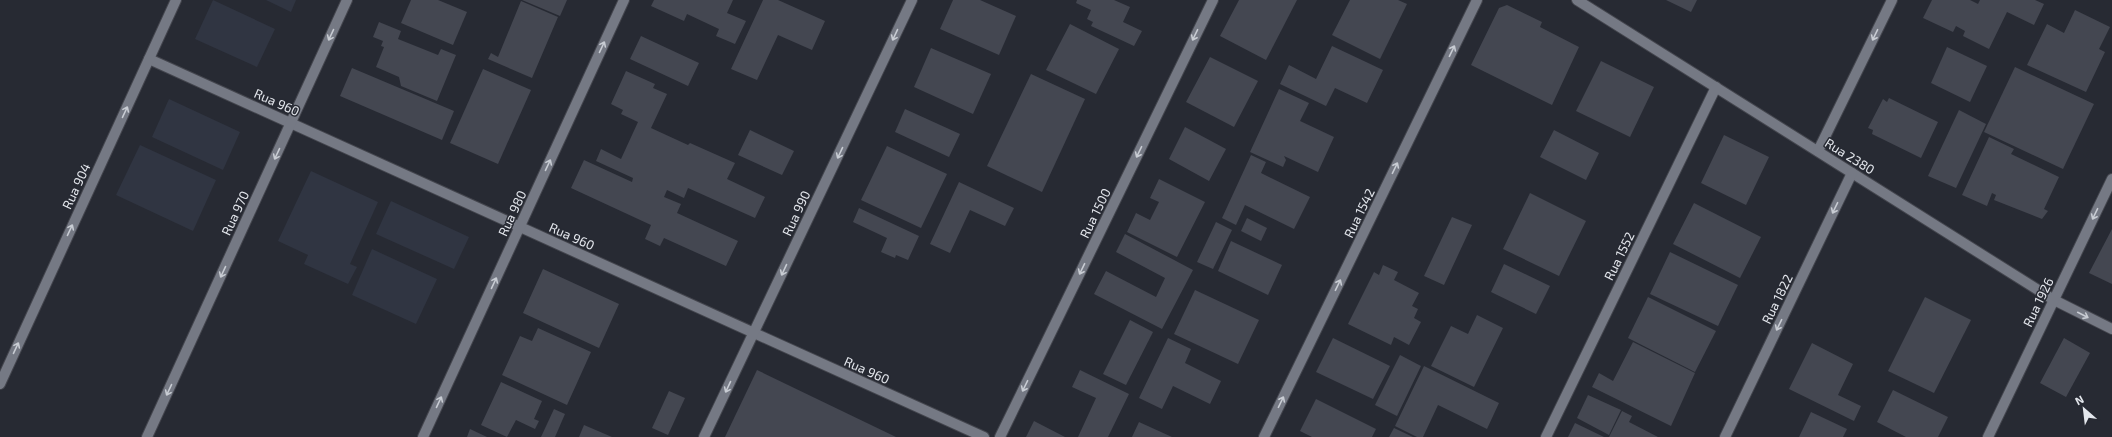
<svg xmlns="http://www.w3.org/2000/svg" width="2112" height="437" viewBox="0 0 2112 437" font-family="'Exo 2',sans-serif">
	<style>
		.built { fill: #303542 }
		.building { fill: #444751 }
		.lines { fill: none; stroke-linecap: round; stroke-linejoin: round }
		.minor-casing { stroke: #43454d; stroke-width: 12 }
		.tertiary-casing { stroke: #43454d; stroke-width: 12 }
		.minor { stroke: #757984; stroke-width: 10 }
		.tertiary { stroke: #757984; stroke-width: 10 }
		.oneway { stroke: #c8ccd3 }
		.labels { text-anchor: middle; stroke-width: 3; stroke-linejoin: round; paint-order: stroke }
		.street-label { font-size: 13px; fill: #e4e7ed; stroke: #272a33 }
	</style>
	<rect width="100%" height="100%" fill="#272a33"/>
	<g class="built">
		<path d="M213,0L275,29L257,67L195,39Z"/>
		<path d="M266,0H296L291,12Z"/>
		<path d="M169,99L240,132L223,170L152,137Z"/>
		<path d="M140,145L216,180L193,231L116,195Z"/>
		<path d="M311,171L378,202L350,264L357,267L348,284L304,264L308,255L278,241Z"/>
		<path d="M391,201L469,237L454,269L376,234Z"/>
		<path d="M372,249L437,279L416,324L352,295Z"/>
	</g>
	<g class="building">
		<path d="M411,0H438L467,12L453,45L401,23Z"/>
		<path d="M522,0H567L560,16Z"/>
		<path d="M654,0H733L727,13L746,21L735,44L716,36L719,29L687,14L684,21L651,6Z"/>
		<path d="M763,0H778L825,21L812,50L778,35L757,80L731,69Z"/>
		<path d="M953,0H980L1016,16L999,55L940,29Z"/>
		<path d="M1077,0H1114L1130,7L1123,22L1142,31L1134,46L1091,26L1093,22L1087,19L1091,10L1076,3Z"/>
		<path d="M1239,0H1297L1266,60L1220,36Z"/>
		<path d="M1350,0H1398L1407,4L1380,59L1332,35Z"/>
		<path d="M1666,0H1697L1691,12Z"/>
		<path d="M1932,0H1970L1978,4L1980,0H2035L2044,4L2034,25L2007,12L1989,49L1963,36L1965,31L1956,26L1953,32L1923,18Z"/>
		<path d="M521,1L558,17L532,78L488,59L491,53L498,57Z"/>
		<path d="M1507,5L1542,22L1540,27L1579,47L1552,105L1471,65L1499,8Z"/>
		<path d="M2075,10L2110,27L2099,49L2105,52L2086,92L2027,65L2047,24L2064,33Z"/>
		<path d="M379,22L401,31L398,39L438,55L441,49L456,55L437,101L401,86L399,77L376,67L384,47L381,46L383,41L373,37Z"/>
		<path d="M1070,24L1119,49L1096,94L1046,70Z"/>
		<path d="M641,36L699,63L688,86L630,59Z"/>
		<path d="M1332,46L1383,70L1367,103L1335,88L1326,106L1280,84L1289,65L1316,79Z"/>
		<path d="M1947,47L1987,66L1970,102L1931,83Z"/>
		<path d="M931,48L991,74L973,114L914,87Z"/>
		<path d="M1210,57L1258,81L1234,127L1186,102Z"/>
		<path d="M1601,61L1654,87L1630,137L1576,111Z"/>
		<path d="M2015,67L2094,104L2063,169L1984,132Z"/>
		<path d="M352,68L454,111L442,140L340,96Z"/>
		<path d="M483,69L531,90L498,164L450,143Z"/>
		<path d="M626,71L655,84L653,88L667,94L651,128L688,145L690,143L735,163L727,179L765,197L755,218L688,188L684,198L667,190L664,197L681,204L677,213L738,241L726,266L664,238L660,246L645,239L651,225L571,188L584,160L632,182L633,178L596,161L601,149L621,159L638,122L621,114L623,110L611,104Z"/>
		<path d="M1031,74L1085,99L1042,192L987,166Z"/>
		<path d="M1279,89L1309,103L1300,121L1334,137L1318,172L1284,156L1286,160L1283,167L1250,152Z"/>
		<path d="M1889,98L1938,122L1921,158L1872,134L1873,130L1868,128L1883,99L1887,102Z"/>
		<path d="M905,109L960,134L949,157L895,132Z"/>
		<path d="M1959,110L1986,124L1956,188L1928,176Z"/>
		<path d="M1185,127L1226,149L1209,181L1169,159Z"/>
		<path d="M750,130L794,151L782,175L738,155Z"/>
		<path d="M1554,130L1599,153L1586,180L1540,157Z"/>
		<path d="M1724,135L1769,157L1746,205L1701,183Z"/>
		<path d="M1989,137L2014,149L2011,154L2059,177L2044,209L2048,211L2042,219L1994,200L1996,195L1992,193L1987,206L1962,195Z"/>
		<path d="M887,146L947,174L921,228L861,200Z"/>
		<path d="M1251,155L1266,162L1261,173L1310,197L1294,229L1245,205L1236,225L1222,218Z"/>
		<path d="M1159,179L1205,202L1177,257L1127,232L1136,213L1150,220L1159,202L1150,198Z"/>
		<path d="M959,182L1014,208L1005,226L970,210L950,253L930,244Z"/>
		<path d="M1530,193L1586,221L1559,276L1503,249Z"/>
		<path d="M1694,203L1761,237L1740,278L1673,244Z"/>
		<path d="M859,208L919,236L908,260L896,255L895,258L881,252L887,238L853,222Z"/>
		<path d="M1452,217L1472,225L1444,285L1424,276Z"/>
		<path d="M1247,218L1267,228L1261,241L1241,231Z"/>
		<path d="M1216,222L1232,230L1213,269L1197,262Z"/>
		<path d="M2112,229V284L2089,273Z"/>
		<path d="M1125,234L1193,270L1162,329L1094,294L1106,271L1156,297L1165,278L1116,252Z"/>
		<path d="M1231,241L1282,265L1268,295L1218,271Z"/>
		<path d="M1670,252L1738,285L1718,326L1650,294Z"/>
		<path d="M1504,264L1550,286L1536,314L1491,292Z"/>
		<path d="M1383,265L1398,272L1394,280L1419,293L1412,306L1418,309L1414,318L1421,322L1409,345L1394,337L1391,345L1348,324L1374,272L1379,275Z"/>
		<path d="M543,269L619,304L599,348L523,313Z"/>
		<path d="M1195,290L1259,320L1238,364L1174,334Z"/>
		<path d="M1648,297L1716,331L1695,372L1628,338Z"/>
		<path d="M1925,297L1971,320L1934,393L1888,371Z"/>
		<path d="M1477,315L1503,328L1474,387L1431,366L1451,326L1468,334Z"/>
		<path d="M1130,320L1153,332L1126,385L1103,374Z"/>
		<path d="M538,328L591,352L567,405L502,375L520,336L532,341Z"/>
		<path d="M1168,338L1191,349L1185,363L1221,381L1210,404L1173,386L1162,409L1139,398Z"/>
		<path d="M1333,338L1390,366L1373,399L1316,372Z"/>
		<path d="M2064,338L2090,353L2066,397L2040,383Z"/>
		<path d="M1633,342L1695,373L1671,426L1592,387L1599,373L1613,381Z"/>
		<path d="M1812,343L1853,364L1838,395L1861,406L1854,421L1789,389Z"/>
		<path d="M1400,355L1421,366L1397,416L1375,405Z"/>
		<path d="M1424,366L1499,403L1487,429L1438,405L1423,437H1417L1395,426Z"/>
		<path d="M757,370L896,437H725Z"/>
		<path d="M1080,370L1129,394L1108,437H1078L1096,398L1072,387Z"/>
		<path d="M501,382L542,401L534,419L539,421L535,429L516,420L507,437L481,425Z"/>
		<path d="M1893,390L1948,417L1938,437H1906L1877,422Z"/>
		<path d="M669,391L685,398L668,435L652,428Z"/>
		<path d="M1588,395L1621,410L1609,435L1577,418Z"/>
		<path d="M1316,399L1376,429L1372,437H1312L1300,431Z"/>
		<path d="M554,409L565,414L555,437H541Z"/>
		<path d="M1622,411L1632,416L1629,422L1658,437H1609Z"/>
		<path d="M1811,412L1847,429L1843,437H1799Z"/>
		<path d="M1034,421L1065,437H1026Z"/>
		<path d="M1139,422L1172,437H1132Z"/>
		<path d="M1575,423L1604,437H1568Z"/>
		<path d="M584,425L612,437H579Z"/>
		<path d="M1394,428L1413,437H1389Z"/>
		<path d="M470,429L487,437H467Z"/>
	</g>
	<g class="lines">
		<defs>
			<g id="minor">
				<path d="M1577,0L2054,300L2112,329"/>
				<path d="M149,59L984,437"/>
				<path d="M1818,151L1892,0"/>
				<path d="M0,384L176,0"/>
				<path d="M147,437L347,0"/>
				<path d="M423,437L624,0"/>
				<path d="M704,437L912,0"/>
				<path d="M1264,437L1477,0"/>
				<path d="M1546,437L1716,87"/>
				<path d="M1725,437L1852,173"/>
				<path d="M1988,437L2112,179"/>
			</g>
			<path id="tertiary" d="M1000,437L1213,0"/>
		</defs>
		<use href="#minor" class="minor-casing"/>
		<use href="#tertiary" class="tertiary-casing"/>
		<use href="#minor" class="minor"/>
		<use href="#tertiary" class="tertiary"/>
	</g>
	<defs><path id="oneway-shaft" d="M-6 0H5M1.5-3L5.5 0L1.5 3" fill="none" stroke-width="1.6" stroke-linecap="round" stroke-linejoin="round"/></defs>
	<g class="oneway">
		<use href="#oneway-shaft" transform="translate(331 35) rotate(115)"/>
		<use href="#oneway-shaft" transform="translate(895 35) rotate(115)"/>
		<use href="#oneway-shaft" transform="translate(1195 35) rotate(116)"/>
		<use href="#oneway-shaft" transform="translate(1875 35) rotate(116)"/>
		<use href="#oneway-shaft" transform="translate(602 47) rotate(-65)"/>
		<use href="#oneway-shaft" transform="translate(1452 51) rotate(-64)"/>
		<use href="#oneway-shaft" transform="translate(125 112) rotate(-65)"/>
		<use href="#oneway-shaft" transform="translate(1139 152) rotate(116)"/>
		<use href="#oneway-shaft" transform="translate(840 153) rotate(115)"/>
		<use href="#oneway-shaft" transform="translate(277 154) rotate(115)"/>
		<use href="#oneway-shaft" transform="translate(548 165) rotate(-65)"/>
		<use href="#oneway-shaft" transform="translate(1395 168) rotate(-64)"/>
		<use href="#oneway-shaft" transform="translate(1835 208) rotate(116)"/>
		<use href="#oneway-shaft" transform="translate(2095 214) rotate(116)"/>
		<use href="#oneway-shaft" transform="translate(70 230) rotate(-65)"/>
		<use href="#oneway-shaft" transform="translate(1082 269) rotate(116)"/>
		<use href="#oneway-shaft" transform="translate(784 270) rotate(115)"/>
		<use href="#oneway-shaft" transform="translate(223 272) rotate(115)"/>
		<use href="#oneway-shaft" transform="translate(494 283) rotate(-65)"/>
		<use href="#oneway-shaft" transform="translate(1338 285) rotate(-64)"/>
		<use href="#oneway-shaft" transform="translate(2083 315) rotate(27)"/>
		<use href="#oneway-shaft" transform="translate(1779 325) rotate(116)"/>
		<use href="#oneway-shaft" transform="translate(16 348) rotate(-65)"/>
		<use href="#oneway-shaft" transform="translate(1025 386) rotate(116)"/>
		<use href="#oneway-shaft" transform="translate(728 387) rotate(115)"/>
		<use href="#oneway-shaft" transform="translate(169 390) rotate(115)"/>
		<use href="#oneway-shaft" transform="translate(439 402) rotate(-65)"/>
		<use href="#oneway-shaft" transform="translate(1281 402) rotate(-64)"/>
	</g>
	<g class="labels">
		<g class="street-label">
			<text transform="translate(277 102) rotate(24)" y="5">Rua 960</text>
			<text transform="translate(1850 156) rotate(32)" y="5">Rua 2380</text>
			<text transform="translate(76 186) rotate(-65)" y="5">Rua 904</text>
			<text transform="translate(235 213) rotate(-65)" y="5">Rua 970</text>
			<text transform="translate(512 213) rotate(-65)" y="5">Rua 980</text>
			<text transform="translate(796 213) rotate(-65)" y="5">Rua 990</text>
			<text transform="translate(1095 213) rotate(-64)" y="5">Rua 1500</text>
			<text transform="translate(1359 213) rotate(-64)" y="5">Rua 1542</text>
			<text transform="translate(572 236) rotate(24)" y="5">Rua 960</text>
			<text transform="translate(1619 256) rotate(-64)" y="5">Rua 1552</text>
			<text transform="translate(1777 299) rotate(-64)" y="5">Rua 1822</text>
			<text transform="translate(2038 302) rotate(-64)" y="5">Rua 1926</text>
			<text transform="translate(867 370) rotate(24)" y="5">Rua 960</text>
		</g>
	</g>
	<g transform="translate(2084 409) rotate(332)" stroke="#272a33" stroke-width="3" paint-order="stroke">
	<path d="M0-3L7 15L0 10L-7 15Z" fill="#e4e7ed"/>
	<text y="-6" font-size="11" font-weight="bold" text-anchor="middle" fill="#e4e7ed">N</text>
	</g>
</svg>
